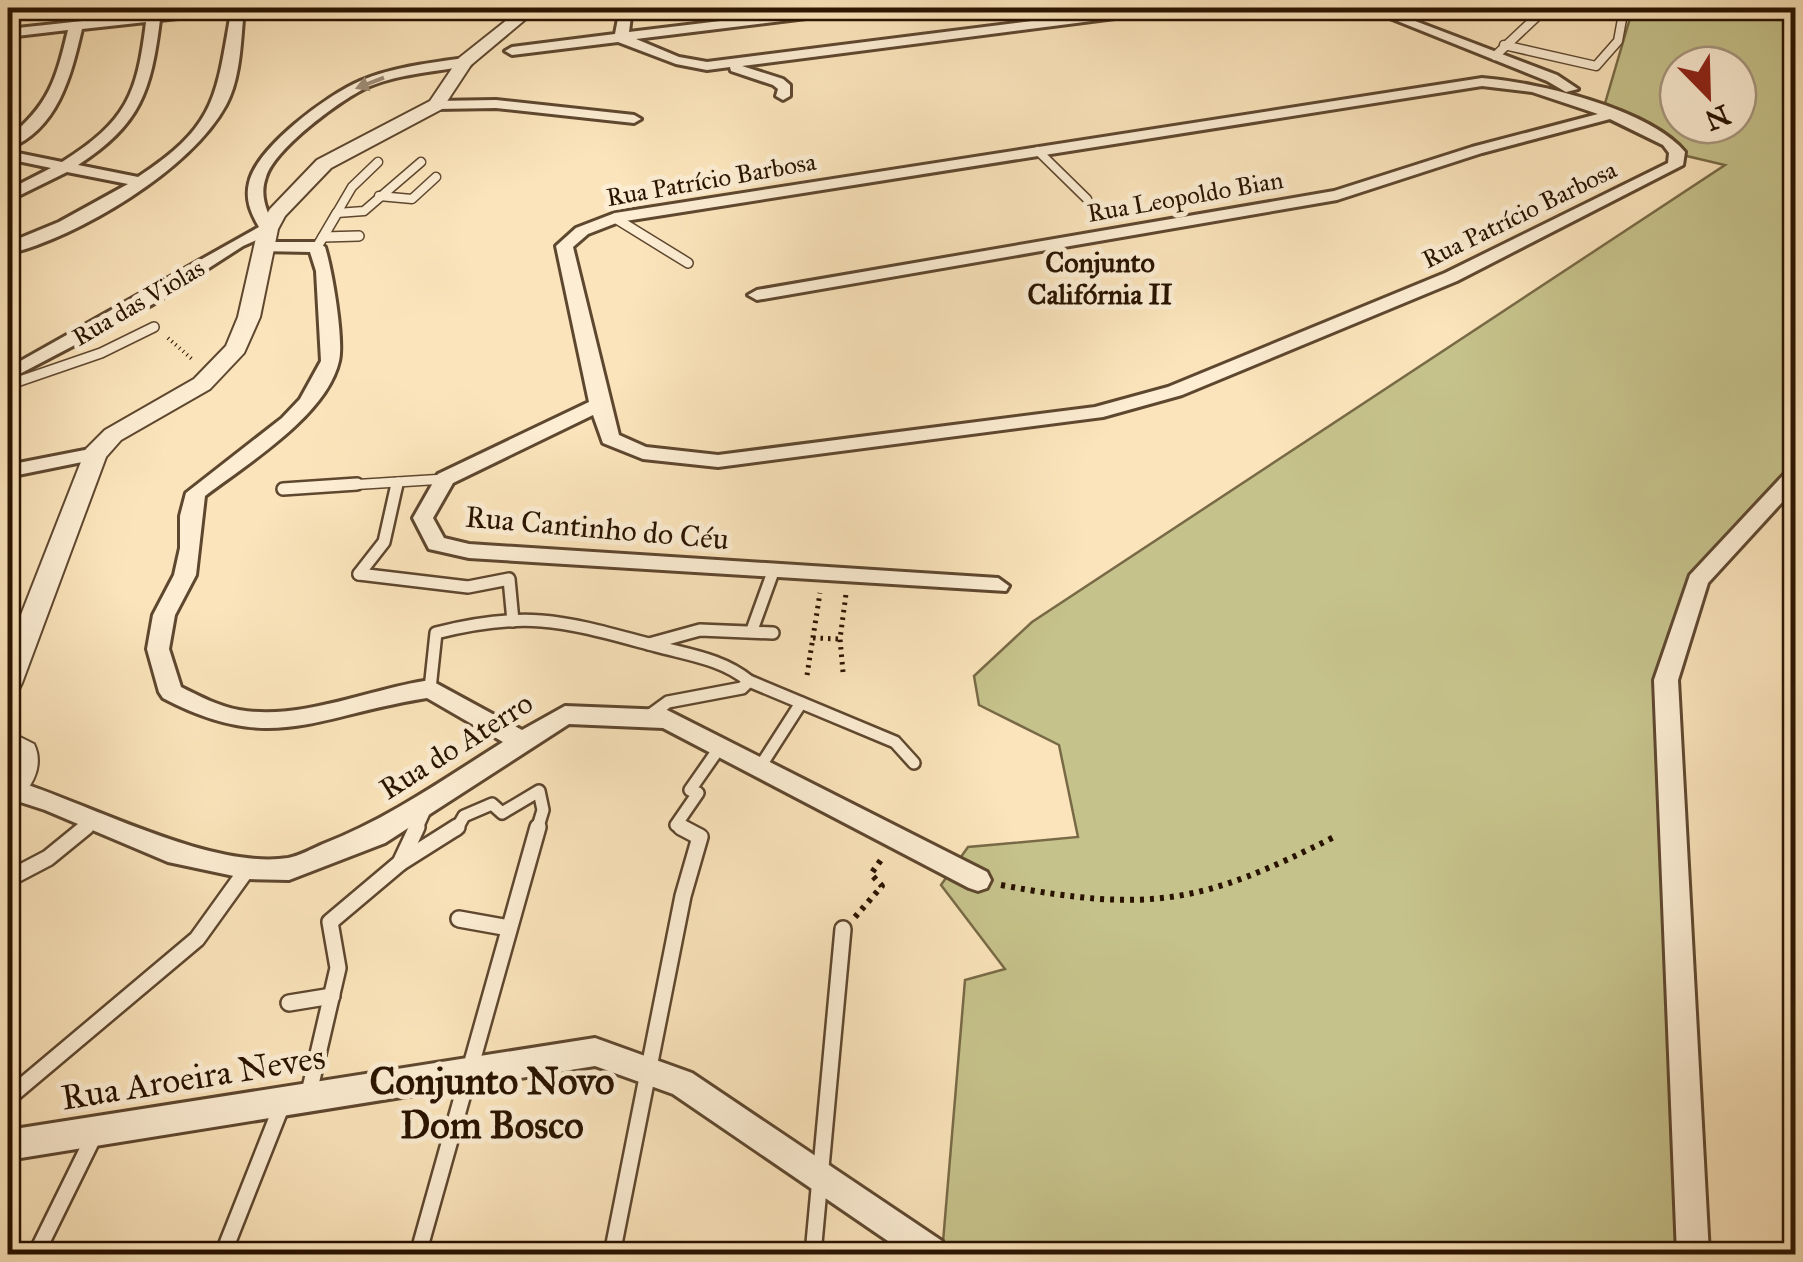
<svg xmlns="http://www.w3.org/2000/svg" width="1803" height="1262" viewBox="0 0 1803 1262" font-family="'IM FELL Great Primer',serif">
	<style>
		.green { fill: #c6c28b; stroke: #786a46; stroke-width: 2.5; fill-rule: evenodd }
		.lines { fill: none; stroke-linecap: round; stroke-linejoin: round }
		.service-far3-casing { stroke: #5e472f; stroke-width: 11 }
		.service-far2-casing { stroke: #5e472f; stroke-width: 12 }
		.service-far1-casing { stroke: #5e472f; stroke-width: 16 }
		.service-casing { stroke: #5e472f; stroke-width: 20 }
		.minor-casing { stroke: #5e472f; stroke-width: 6 }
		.tertiary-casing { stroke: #5e472f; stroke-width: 4 }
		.path-far2 { stroke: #291300; stroke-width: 4; stroke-dasharray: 1 4; stroke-linecap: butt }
		.path-far1 { stroke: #291300; stroke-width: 5; stroke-dasharray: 2.5 5; stroke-linecap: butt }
		.path { stroke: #291300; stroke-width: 6; stroke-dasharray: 4 6; stroke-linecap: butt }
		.service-far3 { stroke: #fcedd3; stroke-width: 8 }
		.service-far2 { stroke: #fcedd3; stroke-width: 9 }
		.service-far1 { stroke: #fcedd3; stroke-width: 11 }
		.service { stroke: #fcedd3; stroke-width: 15 }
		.minor { fill: #fcedd3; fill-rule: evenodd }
		.tertiary { fill: #fcedd3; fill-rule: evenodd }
		.oneway { fill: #9d8b74 }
		.labels { text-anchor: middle; stroke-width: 10; stroke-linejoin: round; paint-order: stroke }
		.far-street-label { font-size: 25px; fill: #291300; stroke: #fcedd3 }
		.far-neighbourhood-label { font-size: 28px; font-weight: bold; fill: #291300; stroke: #fcedd3 }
		.street-label { font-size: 30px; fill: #291300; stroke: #fcedd3 }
		.near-street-label { font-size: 35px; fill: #291300; stroke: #fcedd3 }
		.near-neighbourhood-label { font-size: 38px; font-weight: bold; fill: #291300; stroke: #fcedd3 }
	</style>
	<rect width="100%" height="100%" fill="#fbe4bb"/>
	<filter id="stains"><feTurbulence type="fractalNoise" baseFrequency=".002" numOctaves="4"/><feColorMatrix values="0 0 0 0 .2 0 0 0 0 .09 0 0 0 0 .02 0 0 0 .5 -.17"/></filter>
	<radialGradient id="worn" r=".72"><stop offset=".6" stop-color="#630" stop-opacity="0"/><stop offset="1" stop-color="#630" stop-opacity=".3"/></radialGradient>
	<path class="green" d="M1633,8H1795V469L1695,579L1663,679L1690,1254H942L965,980L1005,969L941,885L968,847L1078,837L1059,745L979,705L974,676L1032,622L1725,165L1678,154L1601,117ZM1678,65H1738V125H1678Z"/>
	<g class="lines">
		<defs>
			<g id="service-far3">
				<path d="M1504,45L1596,66L1618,41L1624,8"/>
				<path d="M1495,56L1546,8"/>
				<path d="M1038,151L1087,199"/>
				<path d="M379,196L412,199L436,177"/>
				<path d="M337,213L364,211L421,162"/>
				<path d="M335,216L352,187L378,162"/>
			</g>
			<g id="service-far2">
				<path d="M615,218L688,263"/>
				<path d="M323,237L359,236"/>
				<path d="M317,247L337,213"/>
				<path d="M8,385L101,353L154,327"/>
				<path d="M317,487L445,479"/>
				<path d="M397,487L398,482"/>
			</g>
			<g id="service-far1">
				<path d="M283,489L357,484"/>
				<path d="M359,574L468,587L509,579L513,621"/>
				<path d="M359,574L384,542L397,484"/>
				<path d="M752,630L773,572"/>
				<path d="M649,644L700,630L773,633"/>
				<path d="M749,681L895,742L914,763"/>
				<path d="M430,689L436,633C530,609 566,622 656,646C689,655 722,659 749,681L742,688L668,702L646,718"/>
				<path d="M760,767L801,703"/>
				<path d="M83,830L95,820"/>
				<path d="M416,830L426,808"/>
				<path d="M456,830L464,816L492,804L502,813L539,791L543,810L537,830"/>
				<path d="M686,830L676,825L698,793L690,790L720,747"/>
			</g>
			<g id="service">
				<path d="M400,863L457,827"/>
				<path d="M8,879L48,858L86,827"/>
				<path d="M459,919L509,928"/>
				<path d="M289,1003L332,996"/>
				<path d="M308,1097L338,968L330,922L400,863L417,827"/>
				<path d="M8,1098L197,939L248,868"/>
				<path d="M36,1254L95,1134"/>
				<path d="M223,1254L282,1105"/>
				<path d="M418,1254L538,827"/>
				<path d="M612,1254L683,896L700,837L681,827"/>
				<path d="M813,1254L843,929"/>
			</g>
			<g id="minor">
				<path d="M8,8H18L13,18L8,19Z"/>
				<path d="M149,8H161V12L244,8C241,38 241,78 226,105C191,170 78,237 8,254V243L59,222L128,184L67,172L8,201V190L51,168L8,159V151L62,162C127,121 137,95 146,22L82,29C71,76 58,129 8,149V138C49,105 56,80 68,30L8,37V29L148,14ZM231,12C216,98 216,126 138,177L78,165C141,124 151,91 160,20Z"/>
				<path d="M620,8H632L629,32L828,8H861L855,12L636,39L679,57L707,62L1136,8H1168L1162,12L742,66L783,79L790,85V96L783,100L776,96L778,89L773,85L731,71L730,67L707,70L676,64L618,42L512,55L505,51L512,47L615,34Z"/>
				<path d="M1365,8H1381L1557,75L1578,89L1566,92L1547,81Z"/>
				<path d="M465,58L472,62L470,65C437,72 402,73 370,86C342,98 275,148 266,177C259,196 267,212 276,229L274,232L243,246L153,304L8,380V368L259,227C251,213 245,200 249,183C256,148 327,95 360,81C392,67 430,63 465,58Z"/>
				<path d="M1482,78C1537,82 1650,109 1685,152L1683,165L1457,281L1182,395L1103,417L718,467L643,459L603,443L593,415L453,483L433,518L444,538L469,544L998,578L1009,586L1006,591L469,558L429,549L413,518L438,474L589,402L556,246L576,228L615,213ZM1482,86L1532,92L1598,114L1472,147L1334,191L757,290L748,295L757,300L1337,200L1482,153L1610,119L1663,145L1669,153L1668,163L1445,273L1168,387L1095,407L718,455L646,447L619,435L573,247L588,234L619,222Z"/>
				<path d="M496,100L634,115L641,119L634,123L496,108L436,109L429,105L436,101Z"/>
				<path d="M265,242H317L325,247C332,270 344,339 339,361C327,415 247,464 205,496L196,575L175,615L169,649L181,687C199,696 218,706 239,710C301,721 369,689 430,680L522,730L565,706L667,710L987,872L991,880L987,888L978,891L969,888L663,728L569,724L385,843L289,880L248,879L168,862L45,810L8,798L10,779C86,802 210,870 288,858C299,856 312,849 323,844C388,819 444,779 503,742L427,698C317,715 273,756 163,698L159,692L147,649L153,615L174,575L180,548V516L186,493L282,418L300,399L321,361L316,271L310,252L259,251V243Z"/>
				<path d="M95,448L105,454L102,458L8,477V465Z"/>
				<path d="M1796,468V487L1708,583L1678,680L1709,1254H1677L1654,680L1690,575L1789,469Z"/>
				<path d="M595,1038L692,1073L942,1241L946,1254H907L673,1094L595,1066L8,1160V1130Z"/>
			</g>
			<g id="tertiary">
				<path d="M522,8H539L471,65L442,109L331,168L285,216L278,229L260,317L244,353L210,389L121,440L106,457L22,683L18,691L8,694V648L86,449L105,430L194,379L226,346L238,317L258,229L270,209L317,160L430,101L459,58Z"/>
				<path d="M8,731L34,744C45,766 31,795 8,802Z"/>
			</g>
		</defs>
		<use href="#service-far3" class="service-far3-casing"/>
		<use href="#service-far2" class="service-far2-casing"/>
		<use href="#service-far1" class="service-far1-casing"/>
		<use href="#service" class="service-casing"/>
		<use href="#minor" class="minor-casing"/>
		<use href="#tertiary" class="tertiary-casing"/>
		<path class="path-far2" d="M168,338L193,360"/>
		<g class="path-far1">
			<path d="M813,638L840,639"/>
			<path d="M843,672L840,639L846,594"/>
			<path d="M807,675L820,593"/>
		</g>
		<g class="path">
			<path d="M1001,885C1151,913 1201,904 1336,836"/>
			<path d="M855,917L882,886L871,874L883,857"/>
		</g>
		<use href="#service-far3" class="service-far3"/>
		<use href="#service-far2" class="service-far2"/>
		<use href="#service-far1" class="service-far1"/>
		<use href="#service" class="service"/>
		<use href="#minor" class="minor"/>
		<use href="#tertiary" class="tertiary"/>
	</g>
	<defs><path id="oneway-solid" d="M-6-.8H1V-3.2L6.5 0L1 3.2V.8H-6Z" transform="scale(2.5)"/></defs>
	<use class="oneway" href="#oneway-solid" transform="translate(370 83) rotate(159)"/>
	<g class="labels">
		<g class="far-street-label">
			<text transform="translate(711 179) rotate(-10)" y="9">Rua Patrício Barbosa</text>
			<text transform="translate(1185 196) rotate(-10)" y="9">Rua Leopoldo Bian</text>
			<text transform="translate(1519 214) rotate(-26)" y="9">Rua Patrício Barbosa</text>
			<text transform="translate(138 302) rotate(-30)" y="9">Rua das Violas</text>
		</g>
		<g class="far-neighbourhood-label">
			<text x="1100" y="272">Conjunto<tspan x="1100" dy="32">Califórnia II</tspan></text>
		</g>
		<g class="street-label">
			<text transform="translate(597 528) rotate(5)" y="10">Rua Cantinho do Céu</text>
			<text transform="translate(456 746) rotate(-32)" y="10">Rua do Aterro</text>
		</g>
		<g class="near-street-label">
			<text transform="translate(193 1077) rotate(-9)" y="12">Rua Aroeira Neves</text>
		</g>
		<g class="near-neighbourhood-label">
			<text x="492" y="1094">Conjunto Novo<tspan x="492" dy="44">Dom Bosco</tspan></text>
		</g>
	</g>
	<rect width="1803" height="1262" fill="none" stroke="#fbe4bb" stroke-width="40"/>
	<rect x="10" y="10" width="1783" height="1242" fill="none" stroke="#291300" stroke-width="5"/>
	<rect x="20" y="20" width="1763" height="1222" fill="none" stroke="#291300" stroke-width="2.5"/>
	<g transform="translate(1708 95) rotate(157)"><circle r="48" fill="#fcedd3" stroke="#a8967f" stroke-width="2.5"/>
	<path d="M0-8L18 38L0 25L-18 38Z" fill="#8f2418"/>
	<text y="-15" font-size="28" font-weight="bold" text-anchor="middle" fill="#291300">N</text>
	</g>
	<rect width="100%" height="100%" filter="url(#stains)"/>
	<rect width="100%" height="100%" fill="url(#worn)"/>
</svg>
